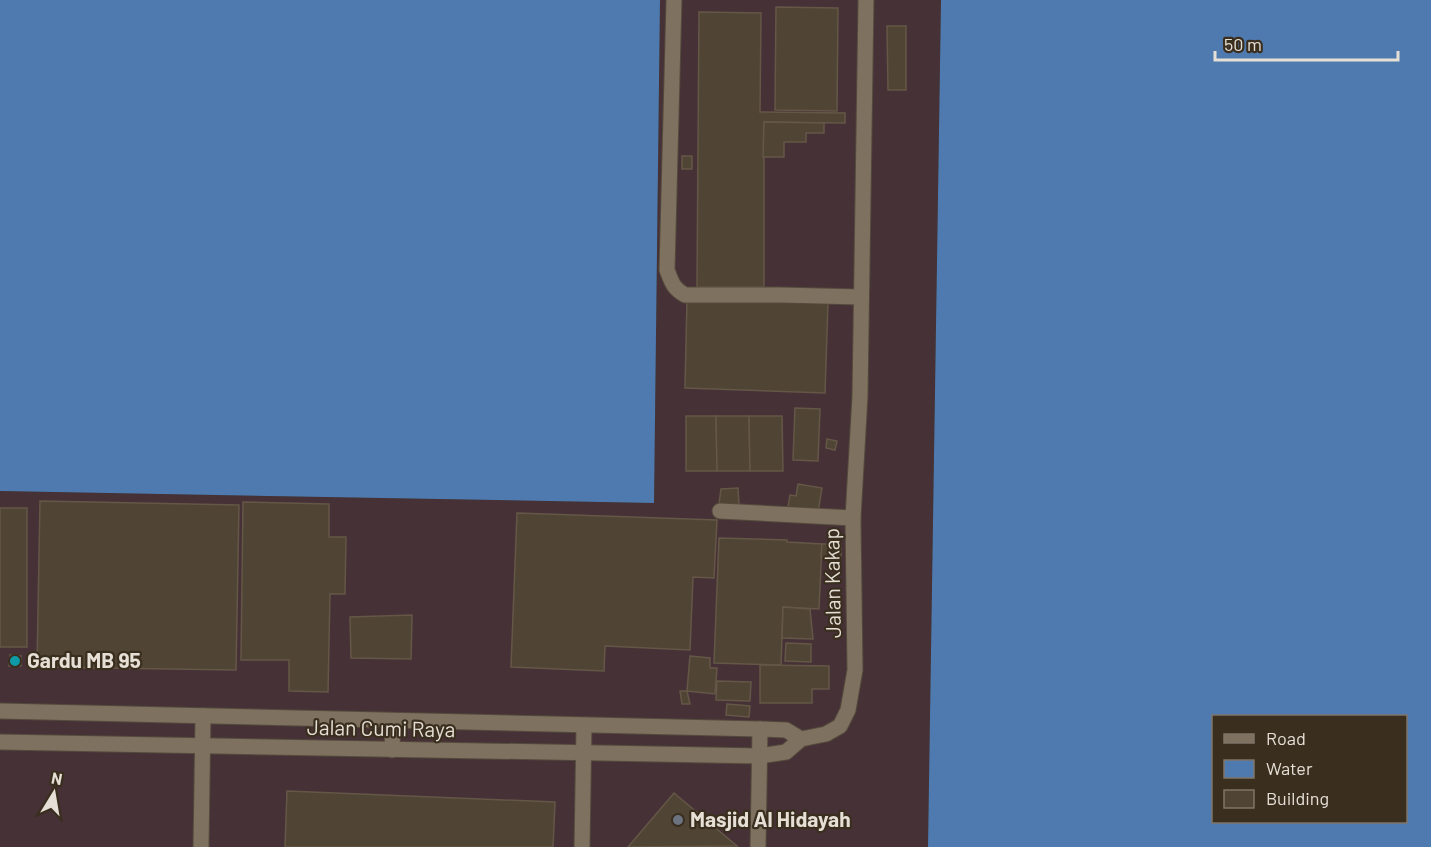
<svg xmlns="http://www.w3.org/2000/svg" width="1431" height="847" viewBox="0 0 1431 847" font-family="Barlow,sans-serif">
	<style>
		.industrial { fill: #463236 }
		.water { fill: #4f7ab0; fill-rule: evenodd }
		.building { fill: #504434; stroke: #645747; stroke-width: 1.5 }
		.lines { fill: none; stroke-linecap: round; stroke-linejoin: round }
		.minor-casing { stroke: #544a3d; stroke-width: 17 }
		.minor { stroke: #7e715f; stroke-width: 15 }
		.culture-dot { fill: #0f9aa8; stroke: #3a2e1f; stroke-width: 2 }
		.worship-dot { fill: #6b7280; stroke: #3a2e1f; stroke-width: 2 }
		.labels { text-anchor: middle; stroke-width: 4.5; stroke-linejoin: round; paint-order: stroke }
		.street-label { font-size: 21px; fill: #e6dfd5; stroke: #3a2e1f }
		.poi-label { font-size: 21px; font-weight: bold; fill: #e6dfd5; stroke: #3a2e1f; text-anchor: start }
	</style>
	<rect width="100%" height="100%" fill="#3a2e1f"/>
	<path class="industrial" d="M660,0H941L928,847H0V491L654,503Z"/>
	<g class="water">
		<path d="M0,0H660L654,503L0,491Z"/>
		<path d="M941,0H1431V847H928ZM1214,716H1406V822H1214Z"/>
	</g>
	<g class="building">
		<path d="M776,7L838,8L837,111L775,110Z"/>
		<path d="M699,12L761,13L760,112L845,113V123L764,122V287H697Z"/>
		<path d="M887,26H906V90H888Z"/>
		<path d="M764,122L824,123V133H806V142H784V157H763Z"/>
		<rect x="682" y="156" width="10" height="13"/>
		<path d="M687,298L828,303L825,393L685,388Z"/>
		<path d="M795,408L820,409L818,461L793,460Z"/>
		<path d="M686,416H716L717,471H686Z"/>
		<path d="M716,416H749L750,471H717Z"/>
		<path d="M749,416H782L783,471H750Z"/>
		<path d="M827,439L837,441L835,450L826,448Z"/>
		<path d="M798,484L822,488L818,512L788,507L790,495L796,496Z"/>
		<path d="M738,488L739,505L719,504L721,489Z"/>
		<path d="M40,501L239,505L236,670L37,667Z"/>
		<path d="M243,502L329,504V537H346L345,594H330L328,692L289,691V660H241Z"/>
		<rect x="0" y="508" width="27" height="139"/>
		<path d="M517,513L717,520L714,578L693,577L690,650L605,646L604,671L511,667Z"/>
		<path d="M719,538L787,540V542L822,544L819,609L783,607L781,665L714,663Z"/>
		<path d="M822,544H841V557H821Z"/>
		<path d="M783,607L810,609L813,639L782,638Z"/>
		<path d="M412,615L411,659L351,658L350,617Z"/>
		<path d="M786,643L811,644V662L785,661Z"/>
		<path d="M10,655L21,656V666H9Z"/>
		<path d="M690,656L710,658V668H717L715,694L687,691Z"/>
		<path d="M760,665L829,666V689H812V703H760Z"/>
		<path d="M717,681L751,682L750,701L716,700Z"/>
		<path d="M680,691H687L690,704H682Z"/>
		<path d="M727,704L750,706L749,717L726,715Z"/>
		<path d="M287,791L555,802L553,847H285Z"/>
		<path d="M674,793L737,846L628,847Z"/>
	</g>
	<g class="lines">
		<defs>
			<g id="minor">
				<path d="M674,0L667,270C672,283 673,288 685,295H780L861,297"/>
				<path d="M720,511L853,518"/>
				<path d="M0,711L760,729L786,730L801,739"/>
				<path d="M0,742L760,756L786,752L801,739L826,734L840,726L848,710L855,670L853,518L860,396L866,0"/>
				<path d="M392,750L393,721"/>
				<path d="M201,847L203,716"/>
				<path d="M582,847L584,726"/>
				<path d="M758,847L760,729"/>
			</g>
		</defs>
		<use href="#minor" class="minor-casing"/>
		<use href="#minor" class="minor"/>
	</g>
	<circle class="culture-dot" cx="15" cy="661" r="6"/>
	<circle class="worship-dot" cx="678" cy="820" r="6"/>
	<g class="labels">
		<g class="street-label">
			<text transform="translate(833 583) rotate(-91)" y="7">Jalan Kakap</text>
			<text transform="translate(381 729) rotate(1)" y="7">Jalan Cumi Raya</text>
		</g>
		<g class="poi-label">
			<text x="27" y="668">Gardu MB 95</text>
			<text x="690" y="827">Masjid Al Hidayah</text>
		</g>
	</g>
	<rect x="1212" y="715" width="195" height="108" fill="#3a2e1f" stroke="#7f7568" stroke-width="1.5"/>
	<rect x="1224" y="734" width="30" height="9" fill="#7e715f" stroke="#7f7568" stroke-width="1.5"/>
	<text x="1266" y="745" font-size="18" fill="#e6dfd5">Road</text>
	<rect x="1224" y="760" width="30" height="18" fill="#4f7ab0" stroke="#7f7568" stroke-width="1.5"/>
	<text x="1266" y="775" font-size="18" fill="#e6dfd5">Water</text>
	<rect x="1224" y="790" width="30" height="18" fill="#504434" stroke="#7f7568" stroke-width="1.5"/>
	<text x="1266" y="805" font-size="18" fill="#e6dfd5">Building</text>
	<g transform="translate(54 793) rotate(11)" stroke="#3a2e1f" stroke-width="4.5" paint-order="stroke">
	<path d="M0-4.5L10 22L0 15L-10 22Z" fill="#e6dfd5"/>
	<text y="-9" font-size="16" font-weight="bold" text-anchor="middle" fill="#e6dfd5">N</text>
	</g>
	<path d="M1215 51v9h183v-9" fill="none" stroke="#e6dfd5" stroke-width="3"/>
	<text x="1224" y="51" font-size="18" fill="#e6dfd5" stroke="#3a2e1f" stroke-width="4.5" paint-order="stroke">50 m</text>
</svg>
